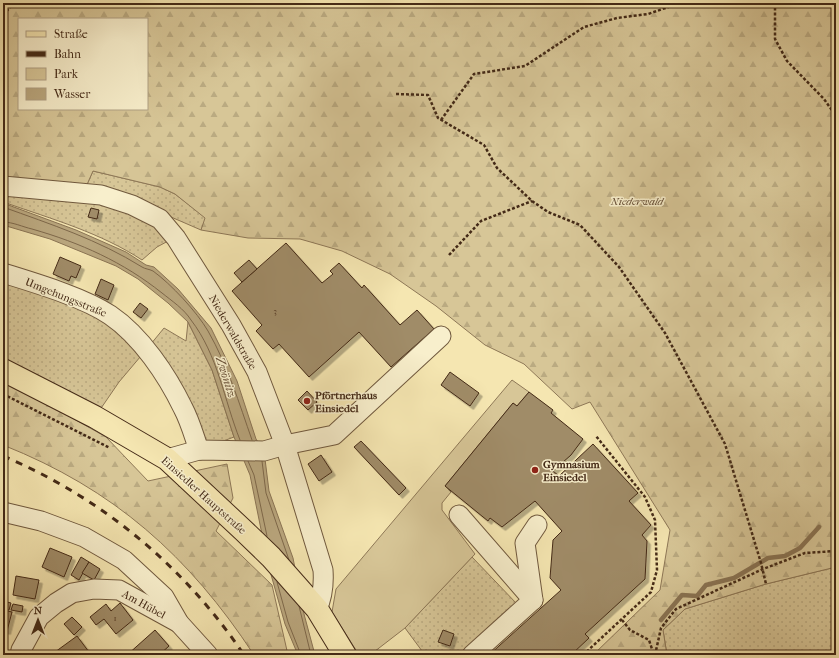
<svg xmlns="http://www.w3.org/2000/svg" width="839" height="658" viewBox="0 0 839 658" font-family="'IM FELL French Canon',serif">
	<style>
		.green { fill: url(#green-dots); stroke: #8e7857 }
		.forest { fill: url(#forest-firs); stroke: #8e7857; fill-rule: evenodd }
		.pitch { fill: #d7c697; stroke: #8e7857 }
		.water { fill: #b9a67d; stroke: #8a7454 }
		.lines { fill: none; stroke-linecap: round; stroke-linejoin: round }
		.shore { stroke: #7e684a; stroke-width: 1 }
		.stream { stroke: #8a7454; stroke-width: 4.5 }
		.building { fill: #a08c67; stroke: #442a17; filter: url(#shadow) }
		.minor-casing { stroke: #70593e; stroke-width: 21 }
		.major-casing { stroke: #442a17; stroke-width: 24 }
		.path { stroke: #442a17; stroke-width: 2.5; stroke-dasharray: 3 2; stroke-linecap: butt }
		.minor { stroke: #f8efcc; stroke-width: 19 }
		.major { stroke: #f5e6b1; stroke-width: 22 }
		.rail { stroke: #442a17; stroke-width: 3; stroke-dasharray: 7 7; stroke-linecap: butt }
		.poi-dot { fill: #8f2418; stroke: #f8efcc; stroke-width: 1.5 }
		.labels { text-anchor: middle; stroke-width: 3; stroke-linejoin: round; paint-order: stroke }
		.number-label { font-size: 9px; fill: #5b422b }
		.park-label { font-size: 11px; font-style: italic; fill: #614931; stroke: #f8efcc }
		.street-label { font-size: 11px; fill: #442a17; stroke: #f8efcc }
		.poi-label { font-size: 11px; font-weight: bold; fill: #442a17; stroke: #f8efcc; text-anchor: start }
		.water-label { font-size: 12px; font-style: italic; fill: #674f36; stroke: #f8efcc }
	</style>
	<defs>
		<pattern id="green-dots" width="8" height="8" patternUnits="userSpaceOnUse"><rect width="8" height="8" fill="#d7c697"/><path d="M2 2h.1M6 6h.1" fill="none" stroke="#baaa81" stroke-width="1.8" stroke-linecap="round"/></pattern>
		<pattern id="forest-firs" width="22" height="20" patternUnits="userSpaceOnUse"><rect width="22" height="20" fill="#d7c697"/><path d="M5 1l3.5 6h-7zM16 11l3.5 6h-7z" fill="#baaa81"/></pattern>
		<filter id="shadow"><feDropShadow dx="3.5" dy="3.5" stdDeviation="0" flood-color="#0004"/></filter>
	</defs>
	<rect width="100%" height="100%" fill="#f5e6b1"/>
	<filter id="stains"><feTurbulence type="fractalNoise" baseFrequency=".005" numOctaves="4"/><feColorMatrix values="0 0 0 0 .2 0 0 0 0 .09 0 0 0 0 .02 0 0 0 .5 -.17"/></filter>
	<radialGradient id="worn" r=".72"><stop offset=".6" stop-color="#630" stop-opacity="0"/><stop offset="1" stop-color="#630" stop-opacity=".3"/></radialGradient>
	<g class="green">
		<path d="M93,171L160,187L175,194L206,218L201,230L148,207L85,189Z"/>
		<path d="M10,191L106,201L149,218L170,240L157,247L142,260C101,233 52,219 6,203Z"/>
		<path d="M3,273L94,307L146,350L164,328L186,341L188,322L212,370L234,437L199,450L146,350L119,382L95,417L3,370Z"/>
		<path d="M472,557L517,604L459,655H425L405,628Z"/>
		<path d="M836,567V655H667L663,630L685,609L766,584Z"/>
	</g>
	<g class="forest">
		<path d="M3,3H836V567L766,584L685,609L663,630L667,655H593L660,590L670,530L590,402L572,409L524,364L485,345L436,306L390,274L342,251L300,239L248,238L201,230L205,218L175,194L160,187L93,171L85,189L3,181ZM19,19H147V109H19Z"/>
		<path d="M3,379L106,437L148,481L227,464L233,498L216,531L272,585L288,655H254C189,556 114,489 3,445Z"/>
	</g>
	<path class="pitch" d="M512,380L529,392L517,406L513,403L445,486L451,492L442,503V510L475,554L405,628L370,655H359L332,612L336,589Z"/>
	<path class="water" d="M3,203L76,230L126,252L146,265L154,267L178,289L211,328L237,381L256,439L264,451L269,491L293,558L304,614L315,655H298L285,624L268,564L250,475L234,437L212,370L188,322L168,303L138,279L116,266L50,239L3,225Z"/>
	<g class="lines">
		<g class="shore">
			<path d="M3,207C50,224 99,240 142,267C145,269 149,269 153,271C171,284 197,312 208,331C228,366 239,403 252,440"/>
			<path d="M3,222C13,222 23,227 32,229C81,243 123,262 162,293C172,301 184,309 191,320C218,355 224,400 240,440"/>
			<path d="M248,461L254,475L267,536"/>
			<path d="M262,461L266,493L289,560"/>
			<path d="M277,582L288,622L301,655"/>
			<path d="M299,606L311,655"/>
		</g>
		<path class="stream" d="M661,620L682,595L697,596L706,585L734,578L768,558L785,556L800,548L819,527"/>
	</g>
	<g class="building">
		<path d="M91,208L99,210L97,219L88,217Z"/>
		<path d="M286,243L322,283L333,274L330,271L339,263L362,288L364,285L400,325L417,310L434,329L391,367L359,332L309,377L279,344L273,349L256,331L262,325L232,291Z"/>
		<path d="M60,257L81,266L76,278L71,276L69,281L53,274Z"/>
		<path d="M249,260L257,269L242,282L234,273Z"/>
		<path d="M101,279L114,285L108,300L95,294Z"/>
		<path d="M140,303L148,309L141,318L133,312Z"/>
		<path d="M450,372L479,393L470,406L441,385Z"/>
		<path d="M307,391L317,402L308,410L298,400Z"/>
		<path d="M529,392L553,410L551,413L583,439L571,455L553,471L559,476L593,444L638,493L629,501L651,525L642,535L647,541L645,579L585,634L589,638L571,655H489L561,590L550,578L553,540L562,531L535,501L502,527L490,518L488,521L445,486L513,403L517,406Z"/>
		<path d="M361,441L406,488L399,495L354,447Z"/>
		<path d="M321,455L332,472L319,481L308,464Z"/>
		<path d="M50,548L72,557L64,577L42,567Z"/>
		<path d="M81,557L89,562L79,580L71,575Z"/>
		<path d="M89,562L100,569L94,580L82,573Z"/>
		<path d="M16,576L39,580L35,599L13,595Z"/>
		<path d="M3,601L11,603L9,610L3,609Z"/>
		<path d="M120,603L133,620L116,634L104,619L96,625L90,617L106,604L111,611Z"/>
		<path d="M13,604L23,606L22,612L11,610Z"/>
		<path d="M3,610L12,612L7,631L3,630Z"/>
		<path d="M72,617L82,627L74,635L64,624Z"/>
		<path d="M155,630L169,646L159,655H127Z"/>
		<path d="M443,630L454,634L450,646L438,642Z"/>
		<path d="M77,636L89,652L85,655H57L55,652Z"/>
	</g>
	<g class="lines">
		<defs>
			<g id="minor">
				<path d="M3,186L101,195L132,205L160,219L176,238L231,325L257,372L285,445L323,570C324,584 323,596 317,609"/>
				<path d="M3,273C35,283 83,297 110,315C141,336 167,375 183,408C190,421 194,436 199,450"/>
				<path d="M167,459L199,450L264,451L285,445L334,435L441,336"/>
				<path d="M3,512L41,521L84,537L124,560L164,597L179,623L208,655"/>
				<path d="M459,515L533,600"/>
				<path d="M20,655L21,650L39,617L56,603L72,593L94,589L119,590L179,623"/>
				<path d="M472,655L533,600L525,543L537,525"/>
			</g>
			<path id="major" d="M3,370L95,417L167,459L243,530L271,557L317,609L345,655"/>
		</defs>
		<use href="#minor" class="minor-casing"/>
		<use href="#major" class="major-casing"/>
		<g class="path">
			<path d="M777,3L775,8V39L787,61L824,99L836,116"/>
			<path d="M3,15L14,3"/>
			<path d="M396,94L428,95L438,118L484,145L497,168L532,201L548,212L580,225L619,267L665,333L725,444L761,563L766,584"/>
			<path d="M441,120L474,74L525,66L584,27L617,18L648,14L680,3"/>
			<path d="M449,255L481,221L532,201"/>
			<path d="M3,394L110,448"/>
			<path d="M622,620L630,630L649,640L654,655"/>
			<path d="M583,655L651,592L657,570L655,520L645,497L596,436"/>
			<path d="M655,655L661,628L676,609L763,569L805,553L836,551"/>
		</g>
		<use href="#minor" class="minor"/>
		<use href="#major" class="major"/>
		<path class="rail" d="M3,456C101,497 185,567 244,655"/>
	</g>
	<g class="poi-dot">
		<circle cx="307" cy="401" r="4"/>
		<circle cx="535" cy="470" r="4"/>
	</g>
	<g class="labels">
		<g class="number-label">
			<text x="275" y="314">3</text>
			<text x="115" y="621">1</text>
		</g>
		<g class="park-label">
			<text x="637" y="205">Niederwald</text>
		</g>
		<g class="street-label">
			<text transform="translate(66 297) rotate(22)" y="4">Umgehungsstraße</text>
			<text transform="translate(233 332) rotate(60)" y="4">Niederwaldstraße</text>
			<text transform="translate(204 495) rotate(42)" y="4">Einsiedler Hauptstraße</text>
			<text transform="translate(144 604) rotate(29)" y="4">Am Hübel</text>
		</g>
		<g class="poi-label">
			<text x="315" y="399">Pförtnerhaus<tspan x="315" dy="13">Einsiedel</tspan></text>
			<text x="543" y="468">Gymnasium<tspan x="543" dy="13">Einsiedel</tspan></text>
		</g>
		<g class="water-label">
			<text transform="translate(226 377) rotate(72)" y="4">Zwönitz</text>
		</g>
	</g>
	<rect width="839" height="658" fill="none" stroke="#f5e6b1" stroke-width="16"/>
	<rect x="4" y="4" width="831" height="650" fill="none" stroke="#442a17" stroke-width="2"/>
	<rect x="8" y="8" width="823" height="642" fill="none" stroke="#442a17"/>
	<rect x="18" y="18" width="130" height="92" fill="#f8efcc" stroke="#b0a084"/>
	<rect x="26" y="31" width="20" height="6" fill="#f5e6b1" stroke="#b0a084"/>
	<text x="54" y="38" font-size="12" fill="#442a17">Straße</text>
	<rect x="26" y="51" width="20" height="6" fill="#442a17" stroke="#b0a084"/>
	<text x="54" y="58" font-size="12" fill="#442a17">Bahn</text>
	<rect x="26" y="68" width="20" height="12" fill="#d7c697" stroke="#b0a084"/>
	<text x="54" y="78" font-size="12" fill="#442a17">Park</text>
	<rect x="26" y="88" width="20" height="12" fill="#b9a67d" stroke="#b0a084"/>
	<text x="54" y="98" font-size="12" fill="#442a17">Wasser</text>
	<g transform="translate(38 620)" stroke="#f8efcc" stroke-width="3" paint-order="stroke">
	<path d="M0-3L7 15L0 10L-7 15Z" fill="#442a17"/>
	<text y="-6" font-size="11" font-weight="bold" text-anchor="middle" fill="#442a17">N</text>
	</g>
	<rect width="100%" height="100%" filter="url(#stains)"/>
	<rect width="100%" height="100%" fill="url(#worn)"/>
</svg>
